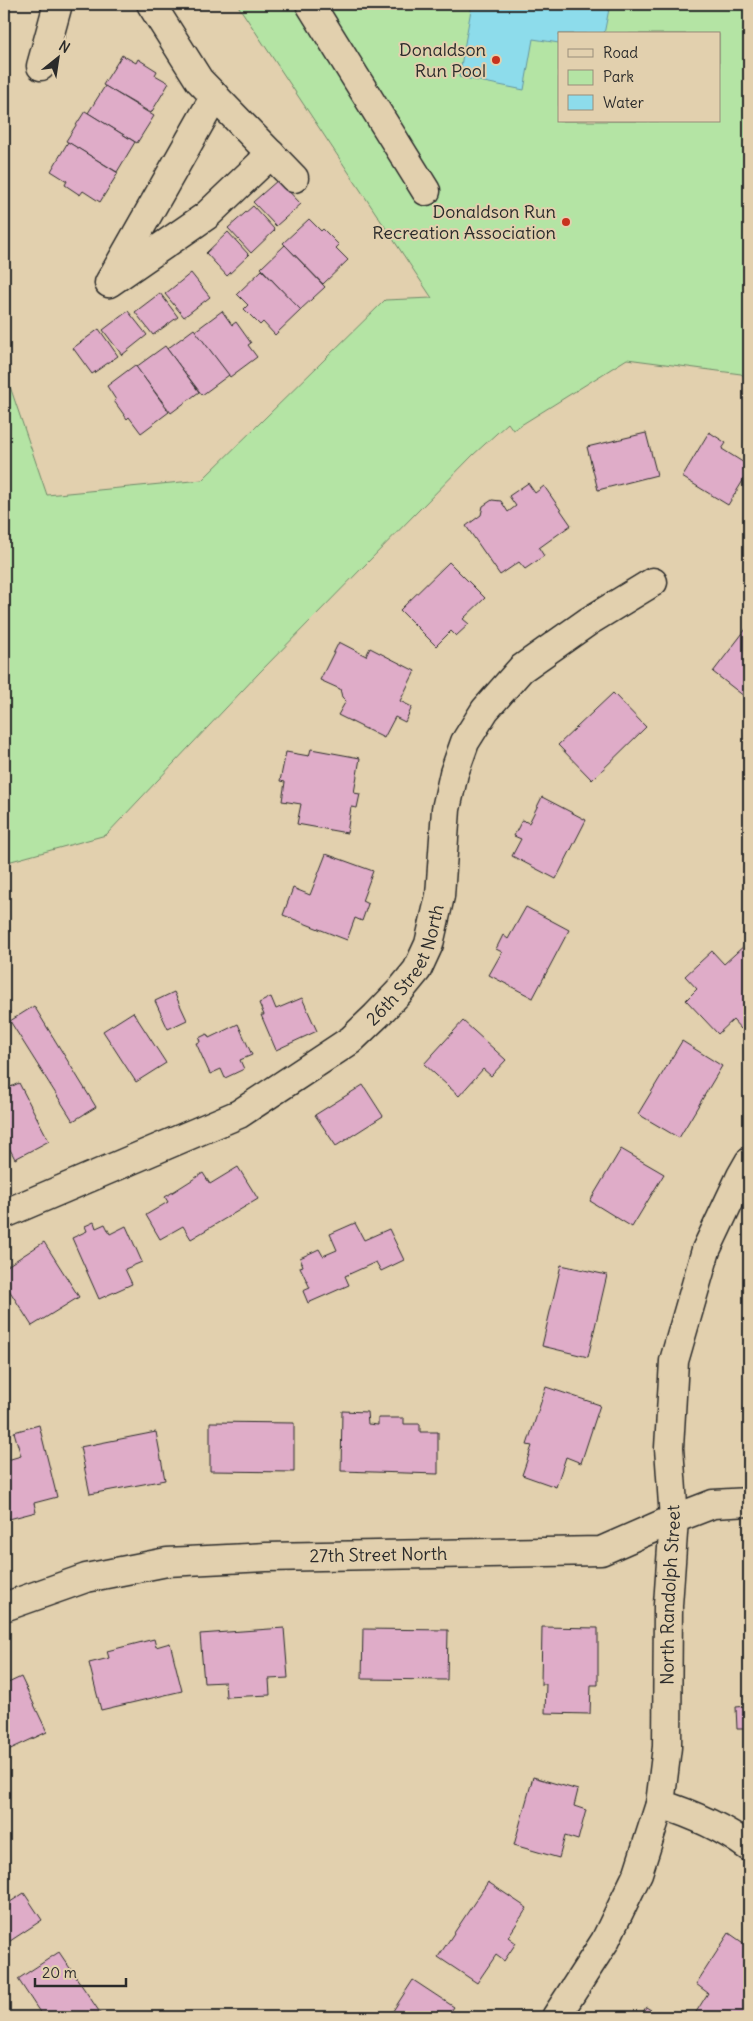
<svg xmlns="http://www.w3.org/2000/svg" width="753" height="2021" viewBox="0 0 753 2021" font-family="Delius,sans-serif">
	<style>
		.green { fill: #b4e4a4; stroke: #708868; fill-rule: evenodd }
		.water { fill: #8ddceb; stroke: #66959e }
		.building { fill: #dfacc8; stroke: #2b2b2b }
		.lines { fill: none; stroke-linecap: round; stroke-linejoin: round }
		.minor-casing { stroke: #2b2b2b; stroke-width: 31 }
		.minor { stroke: #e2d0ae; stroke-width: 28 }
		.poi-dot { fill: #c8321e; stroke: #e2d0ae; stroke-width: 2 }
		.labels { text-anchor: middle; stroke-width: 4; stroke-linejoin: round; paint-order: stroke }
		.poi-label { font-size: 18px; fill: #2b2b2b; stroke: #e2d0ae; text-anchor: end }
		.street-label { font-size: 18px; fill: #2b2b2b; stroke: #e2d0ae }
	</style>
	<rect width="100%" height="100%" fill="#e2d0ae"/>
	<filter id="ink" filterUnits="userSpaceOnUse"><feTurbulence type="fractalNoise" baseFrequency=".02" numOctaves="2"/><feDisplacementMap in="SourceGraphic" scale="10" xChannelSelector="R" yChannelSelector="G"/><feConvolveMatrix kernelMatrix="1 2 1 2 8 2 1 2 1" color-interpolation-filters="sRGB"/></filter>
	<g filter="url(#ink)">
		<path class="green" d="M237,4H749V380L741,374L627,359L513,430L508,423L473,455L259,673L106,835L4,863V369L47,495L202,480L385,300L432,298ZM559,34H719V121H559Z"/>
		<path class="water" d="M472,4H610L604,34H559V43L533,39L524,90L459,77Z"/>
		<g class="building">
			<path d="M4,4H9L4,21Z"/>
			<path d="M4,23L8,24L4,38Z"/>
			<path d="M122,55L136,63L138,59L157,71L155,75L169,83L151,113L103,85Z"/>
			<path d="M105,86L154,116L137,143L88,113Z"/>
			<path d="M85,111L135,142L117,172L66,141Z"/>
			<path d="M68,142L118,173L100,202L83,191L80,195L65,185L67,181L51,171Z"/>
			<path d="M278,180L301,204L276,226L253,202Z"/>
			<path d="M253,206L275,230L251,253L228,228Z"/>
			<path d="M309,219L321,231L323,229L339,245L336,248L348,260L323,284L283,243Z"/>
			<path d="M228,232L249,255L227,276L206,253Z"/>
			<path d="M285,245L325,287L300,310L261,268Z"/>
			<path d="M262,270L301,310L275,335L263,322L260,325L244,309L248,305L237,294Z"/>
			<path d="M191,273L210,297L184,317L165,294Z"/>
			<path d="M160,293L178,317L153,335L135,312Z"/>
			<path d="M128,311L147,335L122,355L103,330Z"/>
			<path d="M222,311L232,325L236,322L251,343L248,345L257,357L230,377L195,331Z"/>
			<path d="M99,329L118,356L92,374L73,348Z"/>
			<path d="M194,329L229,375L202,395L167,349Z"/>
			<path d="M165,346L199,392L171,413L136,367Z"/>
			<path d="M135,365L169,412L141,433L129,417L127,419L114,401L116,400L107,386Z"/>
			<path d="M709,432L726,443L722,449L749,466V471L728,505L682,477Z"/>
			<path d="M646,433L657,475L598,490L587,447Z"/>
			<path d="M528,483L535,493L544,486L571,525L539,548L544,556L525,569L519,562L500,575L466,526L481,515L483,506L492,500L501,501L508,512L516,506L509,496Z"/>
			<path d="M449,562L485,598L463,619L469,624L456,636L451,631L436,646L400,610Z"/>
			<path d="M749,625V700L713,672Z"/>
			<path d="M339,642L366,656L370,648L415,671L400,701L412,707L405,722L395,717L384,738L338,715L346,701L342,697L340,689L320,680Z"/>
			<path d="M613,693L646,727L592,780L558,745Z"/>
			<path d="M311,749L360,758L354,793L360,794L357,808L351,807L347,833L297,824L301,804L282,801L285,782L280,781L286,752L309,756Z"/>
			<path d="M542,797L586,820L556,879L512,856L521,839L514,836L522,820L529,823Z"/>
			<path d="M326,854L373,871L362,901L368,904L362,921L355,918L347,940L283,915L293,888L310,895Z"/>
			<path d="M526,907L569,930L533,998L489,975L502,952L496,949L503,935L508,939Z"/>
			<path d="M749,937V1021L741,1029L733,1020L718,1034L686,1000L697,989L685,976L712,951L724,964L746,944L744,942Z"/>
			<path d="M174,992L187,1020L168,1029L155,1001Z"/>
			<path d="M271,997L276,1009L302,998L317,1031L276,1050L261,1015H264L259,1003Z"/>
			<path d="M34,1006L96,1107L73,1121L10,1021Z"/>
			<path d="M133,1012L166,1063L136,1082L103,1031Z"/>
			<path d="M463,1021L506,1060L491,1076L483,1069L459,1096L424,1064Z"/>
			<path d="M238,1024L252,1055L240,1060L244,1069L225,1078L221,1069L210,1074L196,1043L200,1042L199,1038L207,1034L209,1038Z"/>
			<path d="M682,1041L722,1066L679,1138L638,1114Z"/>
			<path d="M19,1083L49,1141L15,1159L4,1138V1095L6,1094L4,1090Z"/>
			<path d="M363,1085L383,1116L336,1146L315,1115Z"/>
			<path d="M621,1149L664,1174L632,1227L590,1201Z"/>
			<path d="M238,1167L258,1199L191,1239L183,1226L160,1239L146,1215L168,1202L165,1197L203,1173L210,1184Z"/>
			<path d="M94,1222L96,1228L105,1224L110,1234L126,1226L142,1262L125,1269L132,1284L99,1299L72,1238L87,1231L85,1226Z"/>
			<path d="M355,1223L364,1240L389,1229L404,1260L381,1271L376,1262L345,1276L349,1285L308,1303L303,1291L310,1288L300,1267L303,1266L300,1258L319,1249L323,1256L337,1250L330,1234Z"/>
			<path d="M44,1242L79,1297L32,1326L4,1282V1268Z"/>
			<path d="M561,1265L607,1275L588,1357L542,1346Z"/>
			<path d="M546,1387L600,1405L581,1463L566,1457L556,1487L522,1475L532,1446L527,1445Z"/>
			<path d="M342,1411L367,1412L368,1424L378,1425V1418H404V1424H420V1432H438V1474L341,1471Z"/>
			<path d="M210,1422L294,1423V1472L210,1471Z"/>
			<path d="M39,1425L57,1497L34,1503L36,1512L9,1519L7,1511L4,1512V1461L21,1456L14,1432Z"/>
			<path d="M156,1432L165,1480L90,1494L80,1447Z"/>
			<path d="M542,1627L598,1628V1685H591L590,1714L545,1713L546,1684H541Z"/>
			<path d="M284,1628L288,1678L269,1679L270,1695L226,1697L225,1682L204,1683L200,1634Z"/>
			<path d="M363,1629L448,1630L447,1680L362,1679Z"/>
			<path d="M154,1639L156,1647L170,1643L182,1691L101,1710L89,1663L109,1658L107,1651Z"/>
			<path d="M747,1673H749V1757L747,1729H737L736,1707L747,1706Z"/>
			<path d="M21,1677L47,1732L4,1752V1685Z"/>
			<path d="M533,1777L578,1790L574,1806L586,1810L578,1840L565,1836L559,1858L514,1845Z"/>
			<path d="M488,1882L527,1908L508,1937L516,1943L504,1961L496,1955L477,1983L438,1957Z"/>
			<path d="M24,1893L42,1920L4,1945V1906Z"/>
			<path d="M729,1933L749,1947V2017H693L708,1993L696,1984Z"/>
			<path d="M59,1952L103,2017H43L18,1979Z"/>
			<path d="M413,1980L454,2007L447,2017H389Z"/>
			<path d="M646,2007L662,2017H640Z"/>
		</g>
		<g class="lines">
			<defs>
				<g id="minor">
					<path d="M151,4L199,80L294,178"/>
					<path d="M310,4L426,191"/>
					<path d="M41,66L58,4"/>
					<path d="M215,96L109,283L206,216L271,154"/>
					<path id="s1" d="M4,1214L239,1114L351,1040L376,1016L399,992L417,970L429,944L440,896L446,809L454,773L465,742L485,710L521,669L589,621L653,582"/>
					<path id="s2" d="M4,1607L86,1578L167,1562L266,1557L601,1551L674,1519L713,1504L749,1502"/>
					<path d="M660,1804C692,1814 722,1827 749,1847"/>
					<path id="s3" d="M556,2017L605,1941L638,1873L660,1804L667,1747L668,1605L674,1519L669,1448L674,1361L706,1250L741,1176L749,1162"/>
				</g>
			</defs>
			<use href="#minor" class="minor-casing"/>
			<use href="#minor" class="minor"/>
		</g>
	</g>
	<g class="poi-dot">
		<circle cx="496" cy="60" r="5"/>
		<circle cx="566" cy="222" r="5"/>
	</g>
	<g class="labels">
		<g class="poi-label">
			<text x="486" y="56">Donaldson<tspan x="486" dy="21">Run Pool</tspan></text>
			<text x="556" y="218">Donaldson Run<tspan x="556" dy="21">Recreation Association</tspan></text>
		</g>
		<g class="street-label">
			<text dy="6" stroke="none"><textPath href="#s1" startOffset="485">26th Street North</textPath></text>
			<text dy="6" stroke="none"><textPath href="#s2" startOffset="381">27th Street North</textPath></text>
			<text dy="6" stroke="none"><textPath href="#s3" startOffset="448">North Randolph Street</textPath></text>
		</g>
	</g>
	<rect width="753" height="2021" fill="none" stroke="#e2d0ae" stroke-width="20"/>
	<rect x="10" y="10" width="733" height="2001" fill="none" stroke="#2b2b2b" stroke-width="2" filter="url(#ink)"/>
	<rect x="558" y="32" width="162" height="90" fill="#e2d0ae" stroke="#998e7a"/>
	<rect x="568" y="49" width="25" height="8" fill="#e2d0ae" stroke="#998e7a"/>
	<text x="603" y="58" font-size="15" fill="#2b2b2b">Road</text>
	<rect x="568" y="70" width="25" height="15" fill="#b4e4a4" stroke="#998e7a"/>
	<text x="603" y="82" font-size="15" fill="#2b2b2b">Park</text>
	<rect x="568" y="95" width="25" height="15" fill="#8ddceb" stroke="#998e7a"/>
	<text x="603" y="108" font-size="15" fill="#2b2b2b">Water</text>
	<g transform="translate(58 58) rotate(30)" stroke="#e2d0ae" stroke-width="4" paint-order="stroke">
	<path d="M0-4L9 19L0 12L-9 19Z" fill="#2b2b2b"/>
	<text y="-8" font-size="14" font-weight="bold" text-anchor="middle" fill="#2b2b2b">N</text>
	</g>
	<path d="M35 1978v8h91v-8" fill="none" stroke="#2b2b2b" stroke-width="2.5"/>
	<text x="42" y="1978" font-size="15" fill="#2b2b2b" stroke="#e2d0ae" stroke-width="4" paint-order="stroke">20 m</text>
</svg>
